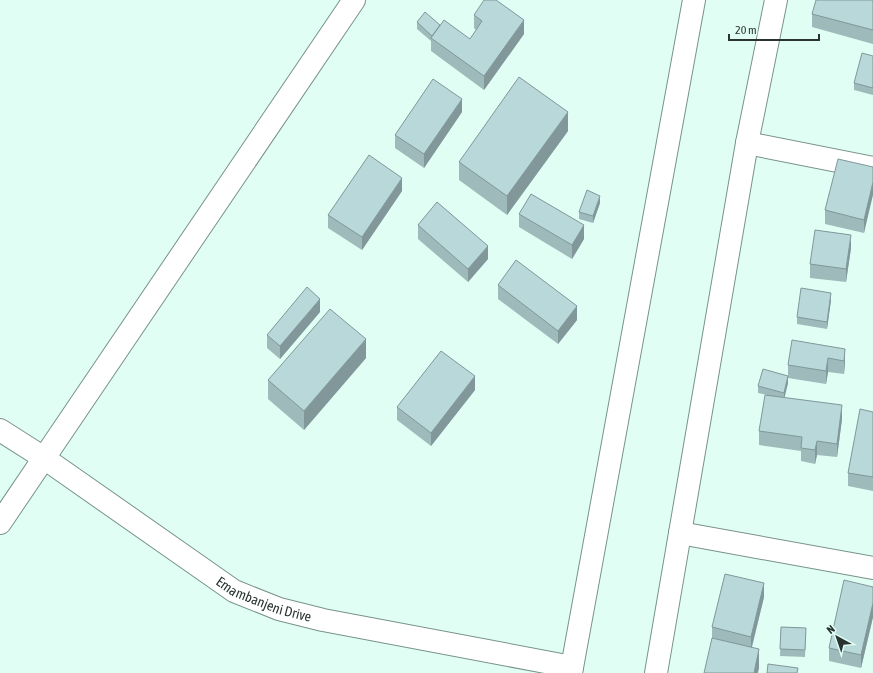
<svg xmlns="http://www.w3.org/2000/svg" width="873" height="673" viewBox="0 0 873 673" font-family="'Asap Condensed',sans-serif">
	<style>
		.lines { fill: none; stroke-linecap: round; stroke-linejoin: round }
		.minor-casing { stroke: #789389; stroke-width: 24 }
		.minor { stroke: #fff; stroke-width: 22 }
		.wall { fill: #9ebabb }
		.shaded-wall { fill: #819799 }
		.building { fill: #b8d8da; stroke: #819799 }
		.labels { text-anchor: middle; stroke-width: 3.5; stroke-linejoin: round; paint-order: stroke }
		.street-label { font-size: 14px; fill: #293430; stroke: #e1fef4 }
	</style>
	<rect width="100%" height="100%" fill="#e1fef4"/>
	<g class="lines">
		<defs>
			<g id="minor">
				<path d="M747,143L873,168"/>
				<path id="s1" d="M0,430L44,458L234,591L279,609L323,620L572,667"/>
				<path d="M0,523L44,458L354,0"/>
				<path d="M680,533L873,568"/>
				<path d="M571,673L694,0"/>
				<path d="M656,673L747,143L776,0"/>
			</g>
		</defs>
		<use href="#minor" class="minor-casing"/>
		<use href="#minor" class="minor"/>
	</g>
	<g class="wall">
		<path d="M873,0V44L812,27V14Z"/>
		<path d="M474,15L524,34L484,90L431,51V41L417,29V22L440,25L470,39L476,30L474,28Z"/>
		<path d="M873,56V95L854,90V83Z"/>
		<path d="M462,112L424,168L395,148V135Z"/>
		<path d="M568,131L507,215L459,180V162Z"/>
		<path d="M873,167L864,233L825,224V210Z"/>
		<path d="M402,191L362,250L328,228V215Z"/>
		<path d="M600,203L593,223L579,219V212Z"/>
		<path d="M519,214L584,239L572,259L519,227Z"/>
		<path d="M418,225L488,259L468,282L418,239Z"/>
		<path d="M851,248L846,282L810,278V264Z"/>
		<path d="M498,285L577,320L558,344L498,299Z"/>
		<path d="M831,300L827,329L797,324V317Z"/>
		<path d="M320,312L280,359L267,348V335Z"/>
		<path d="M845,349V362L844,374L828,372L826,384L788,378V383L784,397L842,419L837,457L817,455L815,464L801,461V451L759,445V431L767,395L758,393V386L788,376V365Z"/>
		<path d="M366,358L304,430L268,399V380Z"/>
		<path d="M475,390L431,446L397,420V407Z"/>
		<path d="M873,412V491L848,486V473Z"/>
		<path d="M873,587V617L861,668L829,661V648Z"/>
		<path d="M764,597L752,647L759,668L712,640V627Z"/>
		<path d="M781,627L806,628L805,657L780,656Z"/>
	</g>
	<g class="shaded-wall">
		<path d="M524,20V34L484,90V76Z"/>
		<path d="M462,99V112L424,168V154Z"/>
		<path d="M568,112V131L507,215V196Z"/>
		<path d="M402,178V191L362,250V237Z"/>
		<path d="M873,182V195L864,233V220Z"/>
		<path d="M600,196V203L593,223V216Z"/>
		<path d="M584,225V239L572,259V245Z"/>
		<path d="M851,235V248L846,282V269Z"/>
		<path d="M488,246V259L468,282V269Z"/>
		<path d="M831,293V300L827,329V322Z"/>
		<path d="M320,299V312L280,359V346Z"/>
		<path d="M577,306V320L558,344V331Z"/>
		<path d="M366,339V358L304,430V411Z"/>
		<path d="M845,349V362L844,374V361Z"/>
		<path d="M828,358V372L826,384V371Z"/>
		<path d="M475,376V390L431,446V433Z"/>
		<path d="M788,376V383L784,400V393Z"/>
		<path d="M842,405V419L837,457V444Z"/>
		<path d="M817,441V455L815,464V450Z"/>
		<path d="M764,583V597L751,650V637Z"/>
		<path d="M873,603V617L861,668V655Z"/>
		<path d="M759,649V668L758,673H754Z"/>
	</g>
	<g class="building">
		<path d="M484,0H496L524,20L484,76L431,38L444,20L470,39L482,21L474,15Z"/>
		<path d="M816,0H873V30L812,14Z"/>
		<path d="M425,12L440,25L432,36L417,22Z"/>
		<path d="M862,53L873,56V88L854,83Z"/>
		<path d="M519,77L568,112L507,196L459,162Z"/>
		<path d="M433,79L462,99L424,154L395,135Z"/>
		<path d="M369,155L402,178L362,237L328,215Z"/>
		<path d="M838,159L873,167V182L864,220L825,210Z"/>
		<path d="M587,190L600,196L593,216L579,212Z"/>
		<path d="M531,194L584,225L572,245L519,214Z"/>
		<path d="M437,202L488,246L468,269L418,225Z"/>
		<path d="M815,230L851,235L846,269L810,264Z"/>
		<path d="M516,260L577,306L558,331L498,285Z"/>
		<path d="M307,287L320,299L280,346L267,335Z"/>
		<path d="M801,288L831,293L827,322L797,317Z"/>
		<path d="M330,309L366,339L304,411L268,380Z"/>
		<path d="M792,340L845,349L844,361L828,358L826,371L788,365Z"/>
		<path d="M441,351L475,376L431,433L397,407Z"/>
		<path d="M763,369L788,376L784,393L758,386Z"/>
		<path d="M765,395L842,405L837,444L817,441L815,450L801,448L802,437L759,431Z"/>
		<path d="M860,409L873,412V477L848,473Z"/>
		<path d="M725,574L764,583L751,637L712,627Z"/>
		<path d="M844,580L873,587V603L861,655L829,648Z"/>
		<path d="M781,627L806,628L805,650L780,649Z"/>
		<path d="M712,638L759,649L754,673H704Z"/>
		<path d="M768,664L798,668L797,673H767Z"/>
	</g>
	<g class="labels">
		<g class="street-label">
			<text dy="5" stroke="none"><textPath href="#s1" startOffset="315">Emambanjeni Drive</textPath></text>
		</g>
	</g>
	<g transform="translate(837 637) rotate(320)" stroke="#e1fef4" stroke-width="3" paint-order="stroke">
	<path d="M0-3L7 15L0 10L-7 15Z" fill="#293430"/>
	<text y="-6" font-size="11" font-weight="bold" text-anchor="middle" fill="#293430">N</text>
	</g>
	<path d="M729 34v6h90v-6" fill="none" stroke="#293430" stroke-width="2"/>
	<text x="735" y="34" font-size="12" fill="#293430" stroke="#e1fef4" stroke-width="3" paint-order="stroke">20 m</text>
</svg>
